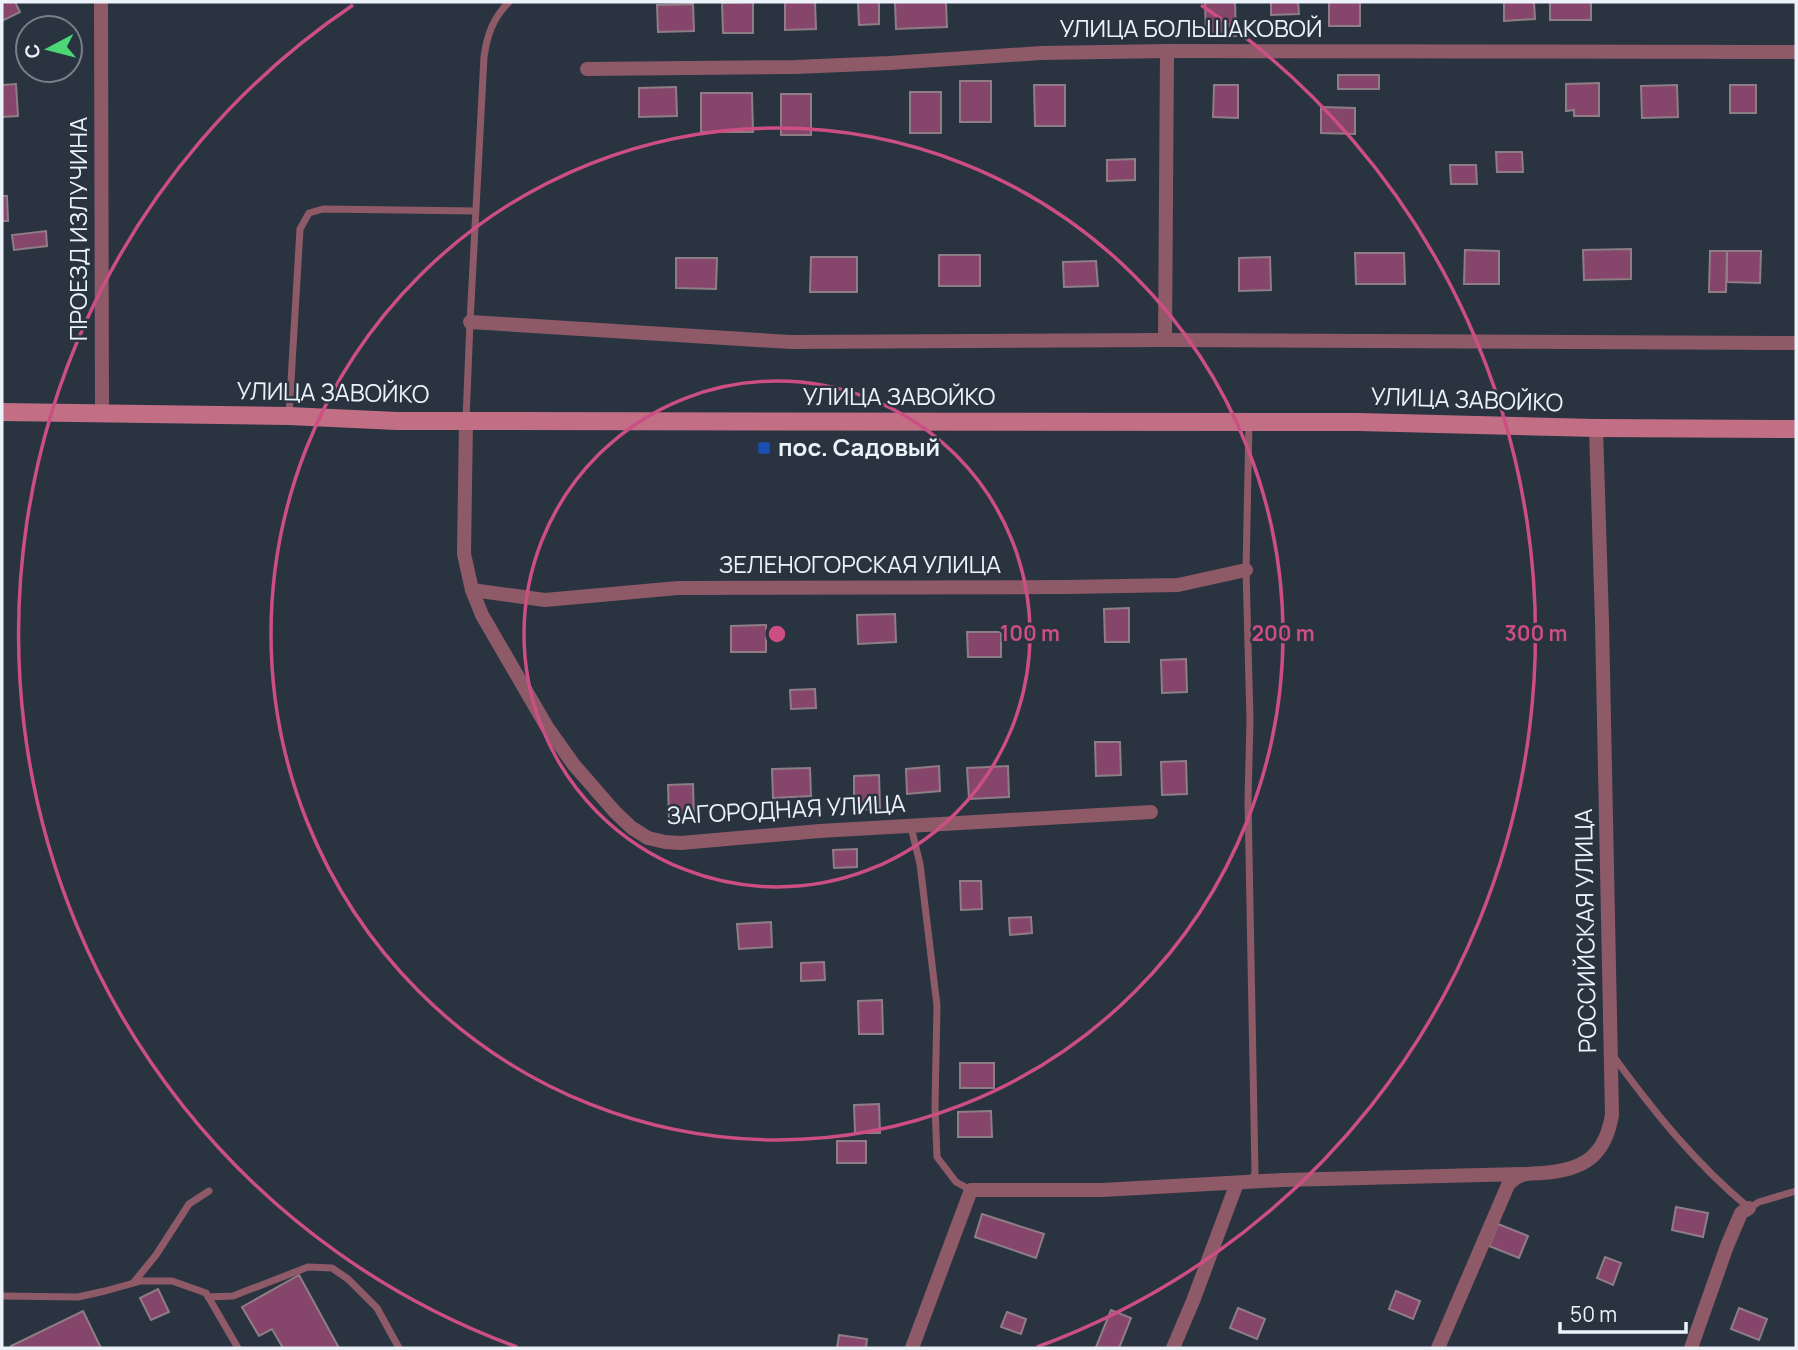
<svg xmlns="http://www.w3.org/2000/svg" width="1798" height="1350" viewBox="0 0 1798 1350" font-family="Manrope,sans-serif">
	<style>
		.building { fill: #86466b; stroke: #8f7d86; stroke-width: 2 }
		.lines { fill: none; stroke-linecap: round; stroke-linejoin: round }
		.service { stroke: #8f5a68; stroke-width: 7 }
		.minor { stroke: #8f5a68; stroke-width: 14 }
		.secondary { stroke: #c26f86; stroke-width: 18 }
		.ring { fill: none; stroke: #cc4e83; stroke-width: 3.5 }
		.transit-dot { fill: #1a4fb4; stroke: #293440; stroke-width: 2.5 }
		.labels { text-anchor: middle; stroke-width: 5; stroke-linejoin: round; paint-order: stroke }
		.street-label { font-size: 24px; fill: #ebf2fa; stroke: #293440 }
		.poi-label { font-size: 24px; font-weight: bold; fill: #ebf2fa; stroke: #293440; text-anchor: start }
		.centre { fill: #cc4e83; stroke: #293440; stroke-width: 3.5 }
		.ring-label { font-size: 21px; text-anchor: middle; font-weight: bold; fill: #cc4e83; stroke: #293440; stroke-width: 5; stroke-linejoin: round; paint-order: stroke }
	</style>
	<rect width="100%" height="100%" fill="#293440"/>
	<g class="building">
		<path d="M2,2H15L20,12L2,21Z"/>
		<path d="M753,2V33H723L722,3Z"/>
		<path d="M785,2H815L816,29L785,30Z"/>
		<path d="M858,2H879V24L859,25Z"/>
		<path d="M895,2H946L947,27L896,29Z"/>
		<path d="M1205,2H1235L1236,36H1206Z"/>
		<path d="M1271,2H1298L1299,14L1271,15Z"/>
		<rect x="1329" y="2" width="31" height="24"/>
		<path d="M1504,2H1534L1535,19L1504,21Z"/>
		<rect x="1550" y="2" width="41" height="18"/>
		<path d="M693,4L694,31L658,32L657,5Z"/>
		<rect x="1338" y="75" width="41" height="14"/>
		<rect x="960" y="81" width="31" height="41"/>
		<path d="M1599,83V116H1574V110L1566,111V84Z"/>
		<path d="M16,84L18,116L2,117V85Z"/>
		<path d="M1034,85H1065V126H1035Z"/>
		<path d="M1214,85H1238V118L1213,117Z"/>
		<path d="M1677,85L1678,117L1642,118L1641,86Z"/>
		<rect x="1730" y="85" width="26" height="28"/>
		<path d="M676,87L677,116L639,117V88Z"/>
		<rect x="910" y="92" width="31" height="41"/>
		<path d="M701,93H752L753,132H701Z"/>
		<rect x="781" y="94" width="30" height="41"/>
		<path d="M1321,107L1355,108V134L1321,133Z"/>
		<path d="M1496,152H1522L1523,172H1497Z"/>
		<path d="M1135,159V180L1107,181V160Z"/>
		<path d="M1450,165H1476L1477,184H1451Z"/>
		<path d="M2,196H7L8,221H2Z"/>
		<path d="M46,231L47,246L14,250L12,235Z"/>
		<path d="M1631,249V279L1584,280L1583,250Z"/>
		<path d="M1465,250L1499,251V284H1464Z"/>
		<path d="M1710,251H1727L1726,292H1709Z"/>
		<path d="M1727,251H1761L1760,283L1727,282Z"/>
		<path d="M1355,253H1404L1405,284H1356Z"/>
		<rect x="939" y="255" width="41" height="31"/>
		<path d="M811,257H857V292H810Z"/>
		<path d="M1270,257L1271,290L1239,291V258Z"/>
		<path d="M676,258H717L716,289L676,288Z"/>
		<path d="M1096,261L1098,286L1064,287L1063,262Z"/>
		<path d="M1129,608V642H1105L1104,609Z"/>
		<path d="M895,614L896,642L858,644L857,615Z"/>
		<path d="M766,625V652H731V626Z"/>
		<path d="M967,632H1001V657H968Z"/>
		<path d="M1186,659L1187,692L1162,693L1161,660Z"/>
		<path d="M815,689L816,708L791,709L790,690Z"/>
		<path d="M1095,742H1120L1121,775L1096,776Z"/>
		<path d="M1186,761L1187,794L1162,795L1161,762Z"/>
		<path d="M939,766L940,791L907,794L906,769Z"/>
		<path d="M1008,766L1009,797L969,799L967,768Z"/>
		<path d="M810,768L811,796L773,798L772,769Z"/>
		<path d="M879,775L880,809L854,810V776Z"/>
		<path d="M693,784L694,817L669,818L668,785Z"/>
		<path d="M857,849V867L834,868L833,850Z"/>
		<path d="M960,881H981L982,909L961,910Z"/>
		<path d="M1031,917L1032,933L1010,935L1009,918Z"/>
		<path d="M771,922L772,947L739,949L737,924Z"/>
		<path d="M824,962L825,980L801,981V963Z"/>
		<path d="M882,1000L883,1034H859L858,1001Z"/>
		<rect x="960" y="1063" width="34" height="25"/>
		<path d="M879,1104L880,1133H855L854,1105Z"/>
		<path d="M991,1111L992,1137H958V1112Z"/>
		<rect x="837" y="1141" width="29" height="22"/>
		<path d="M1676,1207L1708,1213L1703,1237L1672,1230Z"/>
		<path d="M982,1214L1044,1234L1036,1258L975,1237Z"/>
		<path d="M1498,1224L1528,1236L1519,1258L1489,1246Z"/>
		<path d="M1605,1257L1621,1263L1613,1285L1597,1278Z"/>
		<path d="M299,1275L339,1348H283L272,1329L259,1336L242,1307Z"/>
		<path d="M158,1289L169,1312L151,1320L140,1298Z"/>
		<path d="M1396,1291L1420,1301L1413,1319L1389,1309Z"/>
		<path d="M1238,1308L1265,1319L1257,1339L1230,1328Z"/>
		<path d="M1739,1308L1767,1319L1759,1340L1731,1329Z"/>
		<path d="M1111,1310L1131,1318L1119,1348H1100L1096,1347Z"/>
		<path d="M83,1311L101,1348H12L11,1346Z"/>
		<path d="M1007,1312L1026,1319L1021,1334L1001,1327Z"/>
		<path d="M839,1335L867,1339L866,1348H837Z"/>
	</g>
	<g class="lines">
		<g class="service">
			<path d="M289,415L300,229L309,213L323,209L475,211"/>
			<path d="M466,420L470,322L484,57C487,35 493,18 509,2"/>
			<path d="M911,827L920,864L937,1006L935,1106L937,1157L956,1182L971,1190"/>
			<path d="M1614,1057C1654,1112 1696,1164 1749,1208L1759,1202L1796,1191"/>
			<path d="M1248,1181L1252,1179L1255,1173L1248,800L1250,720L1246,570L1249,423"/>
			<path d="M134,1282L156,1255L189,1204L209,1191"/>
			<path d="M2,1296L78,1297L105,1291L141,1281H172L206,1293L238,1348"/>
			<path d="M208,1297L233,1296L308,1267L332,1268L348,1279L377,1308L399,1348"/>
		</g>
		<g class="minor">
			<path d="M101,2L102,413"/>
			<path d="M587,69L795,67L890,63L1041,53L1167,51L1796,52"/>
			<path d="M470,322L790,342L1165,340L1796,343"/>
			<path d="M1165,340L1167,51"/>
			<path d="M466,421L464,554L472,590L482,615L547,727L574,765L615,812L632,828L648,838L665,842L681,843L820,831L1151,812"/>
			<path d="M472,590L545,600L678,588L1067,587L1178,585L1246,570"/>
			<path d="M912,1348L971,1190H1102L1283,1180L1522,1174"/>
			<path d="M1173,1348L1193,1301L1237,1183"/>
			<path d="M1438,1348L1508,1185C1520,1172 1527,1174 1543,1173C1584,1170 1605,1156 1612,1115L1602,622L1596,428"/>
			<path d="M1691,1348L1727,1246L1741,1213L1749,1208"/>
		</g>
		<path class="secondary" d="M2,412L289,416L397,421L1359,422L1596,428L1796,429"/>
	</g>
	<g class="ring">
		<circle cx="777" cy="634" r="253"/>
		<circle cx="777" cy="634" r="506"/>
		<path d="M517 1347A759 759 0 0 1 353 5M1201 5A759 759 0 0 1 1037 1347"/>
	</g>
	<rect class="transit-dot" x="757" y="441" width="14" height="14" rx="3.5"/>
	<g class="labels">
		<g class="street-label">
			<text x="1191" y="37">УЛИЦА БОЛЬШАКОВОЙ</text>
			<text transform="translate(79 229) rotate(-90)" y="8">ПРОЕЗД ИЗЛУЧИНА</text>
			<text transform="translate(333 393) rotate(1)" y="8">УЛИЦА ЗАВОЙКО</text>
			<text x="899" y="405">УЛИЦА ЗАВОЙКО</text>
			<text transform="translate(1467 400) rotate(2)" y="8">УЛИЦА ЗАВОЙКО</text>
			<text x="860" y="573">ЗЕЛЕНОГОРСКАЯ УЛИЦА</text>
			<text transform="translate(786 810) rotate(-3)" y="8">ЗАГОРОДНАЯ УЛИЦА</text>
			<text transform="translate(1586 931) rotate(-91)" y="8">РОССИЙСКАЯ УЛИЦА</text>
		</g>
		<g class="poi-label">
			<text x="778" y="456">пос. Садовый</text>
		</g>
	</g>
	<circle cx="777" cy="634" r="10" class="centre"/>
	<g class="ring-label">
		<text x="1030" y="641">100 m</text>
		<text x="1283" y="641">200 m</text>
		<text x="1536" y="641">300 m</text>
	</g>
	<rect width="1798" height="1350" fill="none" stroke="#ebf2fa" stroke-width="7"/>
	<g transform="translate(49 49) rotate(263)"><circle r="33" fill="#293440" stroke="#77808a" stroke-width="2"/>
	<path d="M0-5L12 26L0 18L-12 26Z" fill="#4cd676"/>
	<text y="-10" font-size="19" font-weight="bold" text-anchor="middle" fill="#ebf2fa">С</text>
	</g>
	<path d="M1560 1322v10h126v-10" fill="none" stroke="#ebf2fa" stroke-width="3.5"/>
	<text x="1570" y="1322" font-size="21" fill="#ebf2fa" stroke="#293440" stroke-width="5" paint-order="stroke">50 m</text>
</svg>
